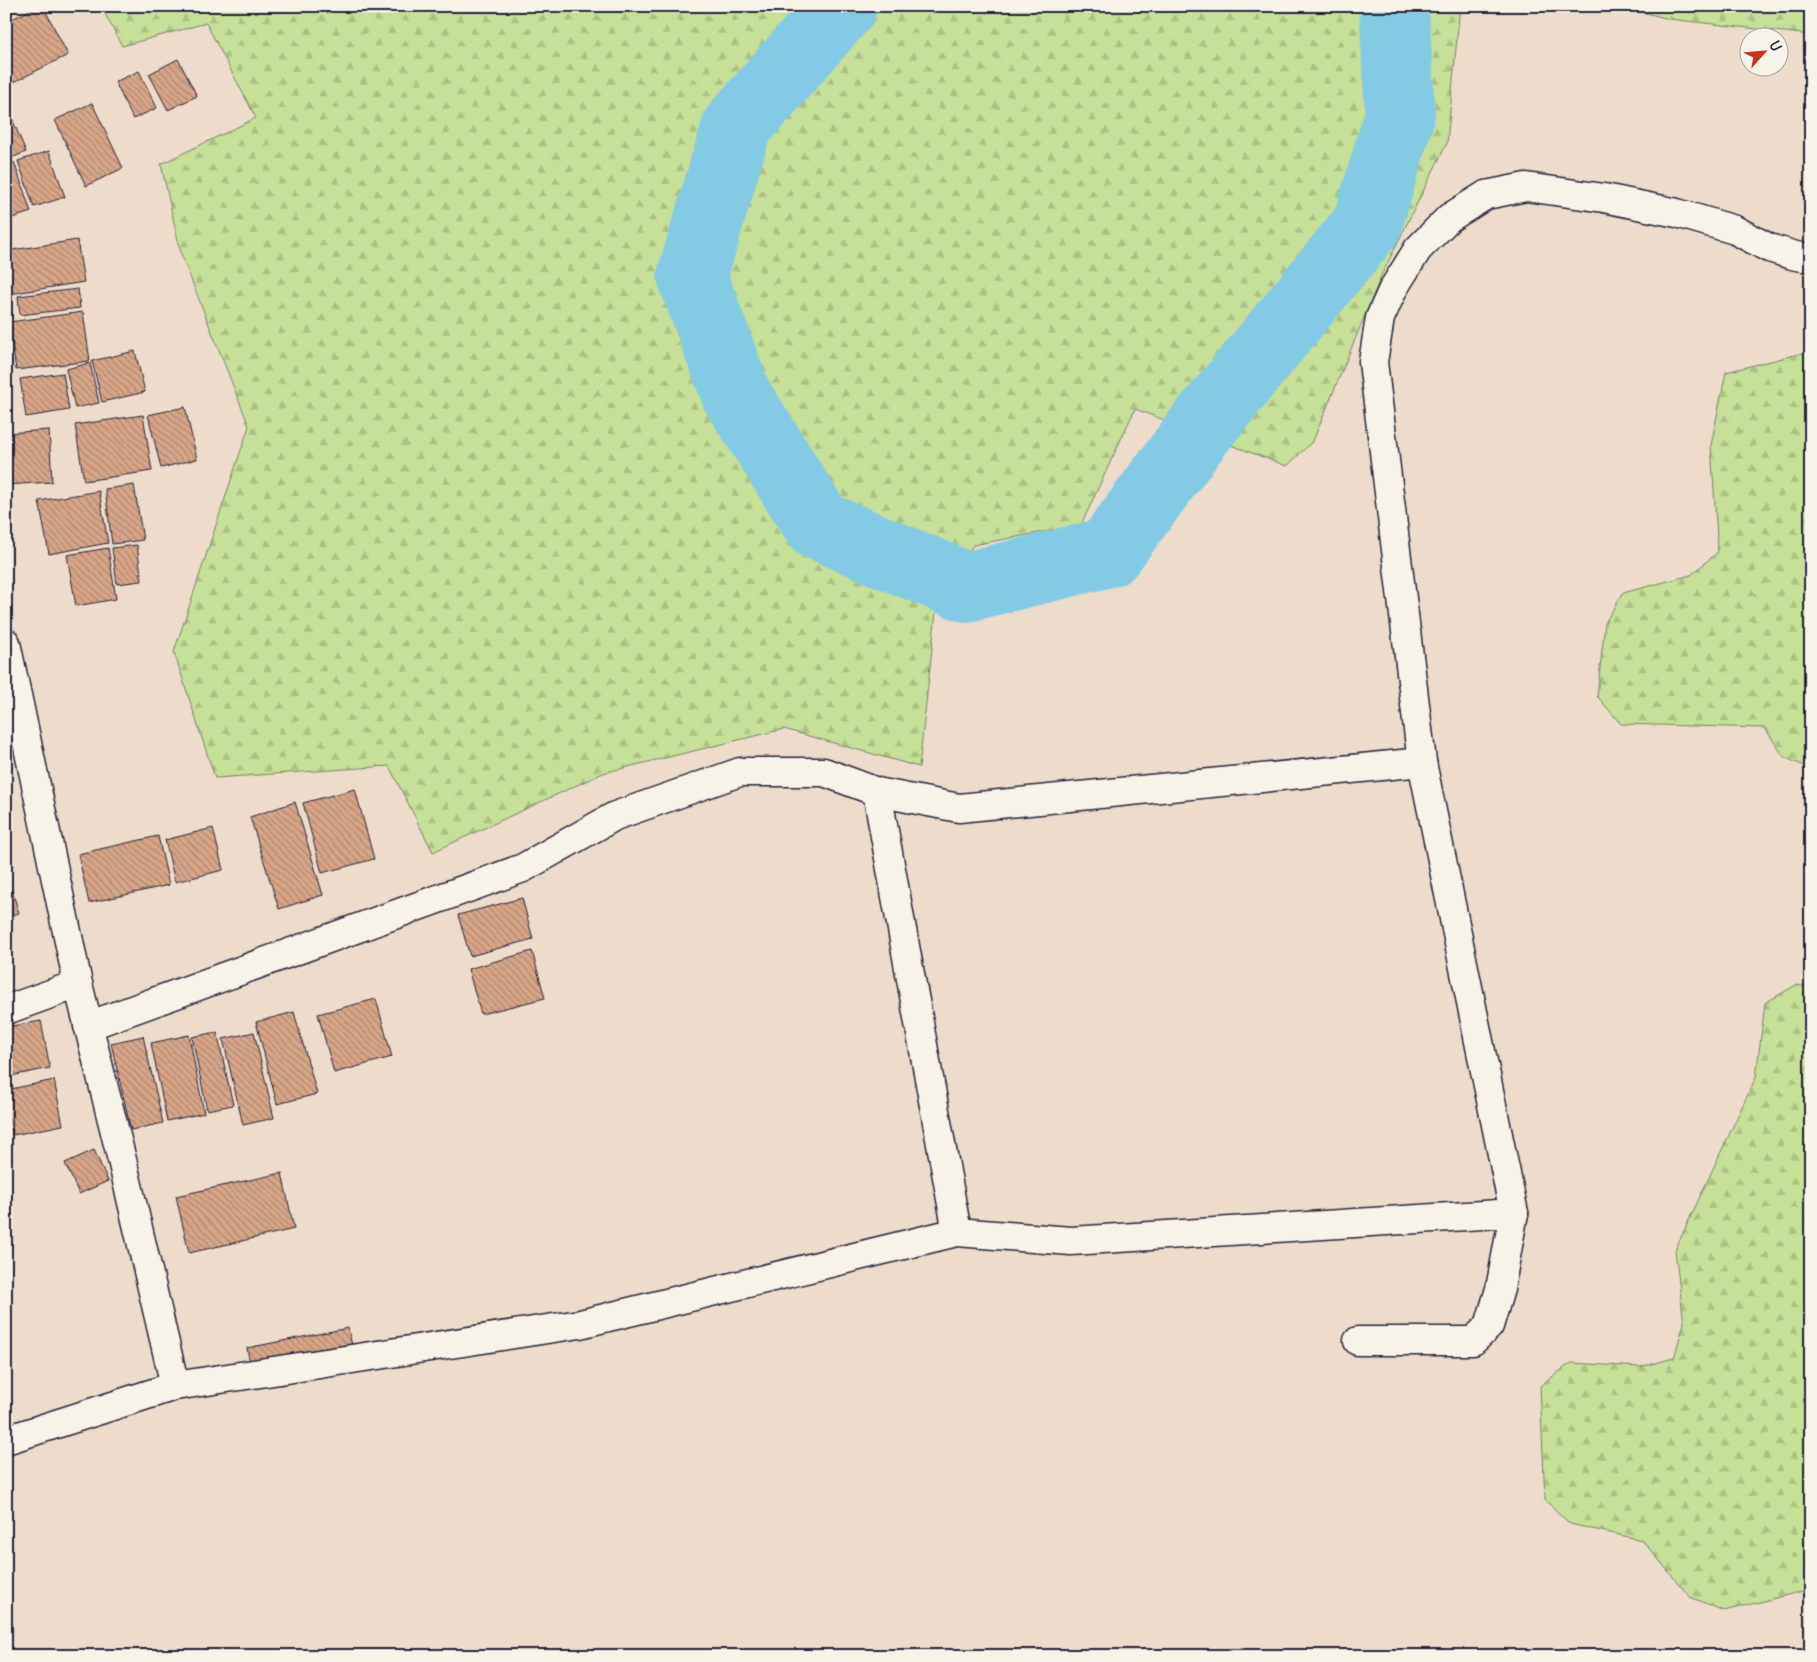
<svg xmlns="http://www.w3.org/2000/svg" width="1817" height="1662" viewBox="0 0 1817 1662" font-family="Delius,sans-serif">
	<style>
		.forest { fill: url(#forest-firs); stroke: #748169 }
		.lines { fill: none; stroke-linecap: round; stroke-linejoin: round }
		.river { stroke: #83cbe4; stroke-width: 70 }
		.building { fill: url(#building-back-hatch); stroke: #22223b }
		.minor-casing { stroke: #22223b; stroke-width: 31 }
		.minor { stroke: #f7f3e8; stroke-width: 28 }
	</style>
	<defs>
		<pattern id="forest-firs" width="22" height="20" patternUnits="userSpaceOnUse" patternTransform="scale(1.25)"><rect width="22" height="20" fill="#c7e097"/><path d="M5 1l3.5 6h-7zM16 11l3.5 6h-7z" fill="#abc083"/></pattern>
		<pattern id="building-back-hatch" width="6" height="6" patternUnits="userSpaceOnUse" patternTransform="scale(1.25)"><rect width="6" height="6" fill="#d7a689"/><path d="M-1 5l2 2M0 0l6 6M5-1l2 2" fill="none" stroke="#ae8771"/></pattern>
	</defs>
	<rect width="100%" height="100%" fill="#eddccc"/>
	<filter id="ink" filterUnits="userSpaceOnUse"><feTurbulence type="fractalNoise" baseFrequency=".02" numOctaves="2"/><feDisplacementMap in="SourceGraphic" scale="10" xChannelSelector="R" yChannelSelector="G"/><feConvolveMatrix kernelMatrix="1 2 1 2 8 2 1 2 1" color-interpolation-filters="sRGB"/></filter>
	<g filter="url(#ink)">
		<g class="forest">
			<path d="M101,6H1460L1447,143L1382,274L1313,441L1287,466L1135,409L1081,525L973,545L936,612L919,767L784,729L603,773L433,852L389,766L215,778L174,652L249,426L181,254L161,164L256,118L206,23L122,46Z"/>
			<path d="M1618,6H1811V35L1669,19Z"/>
			<path d="M1811,351V769L1784,757L1765,728L1621,724L1597,696L1605,623L1623,593L1691,575L1718,552L1711,445L1726,372Z"/>
			<path d="M1796,985L1811,987V1589L1724,1611L1690,1597L1642,1540L1570,1524L1545,1500L1540,1386L1571,1363L1640,1367L1674,1358L1684,1323L1675,1250L1756,1077L1765,1003Z"/>
		</g>
		<g class="lines">
			<path class="river" d="M842,6L737,126L692,276L736,394L818,525L966,587L1109,552L1201,428L1367,225L1400,114L1394,6"/>
		</g>
		<g class="building">
			<path d="M38,6H43L68,55L12,83L6,72V22Z"/>
			<path d="M178,59L197,96L168,110L149,74Z"/>
			<path d="M139,71L157,108L133,119L115,82Z"/>
			<path d="M92,103L123,168L86,186L55,120Z"/>
			<path d="M8,109L26,152L6,160V110Z"/>
			<path d="M49,151L65,197L34,207L18,161Z"/>
			<path d="M14,162L31,212L6,220V165Z"/>
			<path d="M77,240L84,282L9,294L6,277V251Z"/>
			<path d="M78,289L80,308L20,315L18,296Z"/>
			<path d="M83,312L90,361L16,370L9,322Z"/>
			<path d="M135,351L145,392L102,402L92,361Z"/>
			<path d="M90,363L99,403L75,408L66,369Z"/>
			<path d="M63,373L69,410L26,417L20,379Z"/>
			<path d="M185,407L197,459L161,468L148,415Z"/>
			<path d="M143,415L152,471L84,481L75,425Z"/>
			<path d="M49,430L52,482L6,485V433Z"/>
			<path d="M134,485L143,540L112,544L105,489Z"/>
			<path d="M99,491L108,543L49,554L39,501Z"/>
			<path d="M137,545L142,581L117,584L112,548Z"/>
			<path d="M108,548L116,599L76,606L67,555Z"/>
			<path d="M355,789L374,859L322,873L303,803Z"/>
			<path d="M295,802L323,895L279,909L250,817Z"/>
			<path d="M213,828L223,870L175,882L165,840Z"/>
			<path d="M158,836L169,885L89,903L78,854Z"/>
			<path d="M6,871L19,913L6,917Z"/>
			<path d="M522,898L533,939L470,956L458,915Z"/>
			<path d="M532,951L545,998L481,1014L468,969Z"/>
			<path d="M376,999L392,1057L334,1073L318,1014Z"/>
			<path d="M294,1012L317,1094L277,1104L256,1022Z"/>
			<path d="M41,1021L50,1068L6,1077V1027Z"/>
			<path d="M217,1032L233,1105L207,1110L192,1037Z"/>
			<path d="M254,1032L274,1118L243,1125L223,1039Z"/>
			<path d="M189,1035L204,1113L167,1121L151,1043Z"/>
			<path d="M143,1036L163,1123L131,1130L111,1043Z"/>
			<path d="M54,1080L63,1125L13,1135L6,1107V1090Z"/>
			<path d="M94,1150L108,1181L79,1194L65,1163Z"/>
			<path d="M282,1173L294,1229L189,1253L176,1196Z"/>
			<path d="M348,1328L354,1354L252,1374L247,1348Z"/>
		</g>
		<g class="lines">
			<defs>
				<g id="minor">
					<path d="M6,643L78,984L123,1164L175,1386"/>
					<path d="M877,792L957,1232"/>
					<path d="M6,1010L78,984"/>
					<path d="M88,1026L523,868L615,816L740,772H824L877,792L959,808L1422,762L1373,362L1380,318L1393,289L1418,249L1449,218L1486,195L1526,187L1604,198L1677,213L1735,230L1769,248L1796,256L1811,258"/>
					<path d="M1358,1341H1473L1489,1326L1500,1289L1514,1213L1422,762"/>
					<path d="M6,1440L175,1386L580,1324L957,1232L1071,1241L1514,1213"/>
				</g>
			</defs>
			<use href="#minor" class="minor-casing"/>
			<use href="#minor" class="minor"/>
		</g>
	</g>
	<rect width="1817" height="1662" fill="none" stroke="#f7f3e8" stroke-width="25"/>
	<rect x="12" y="12" width="1792" height="1637" fill="none" stroke="#22223b" stroke-width="2" filter="url(#ink)"/>
	<g transform="translate(1764 52) rotate(63)"><circle r="24" fill="#f7f3e8" stroke="#a29fa3"/>
	<path d="M0-4L9 19L0 12L-9 19Z" fill="#c8321e"/>
	<text y="-8" font-size="14" font-weight="bold" text-anchor="middle" fill="#22223b">U</text>
	</g>
</svg>
